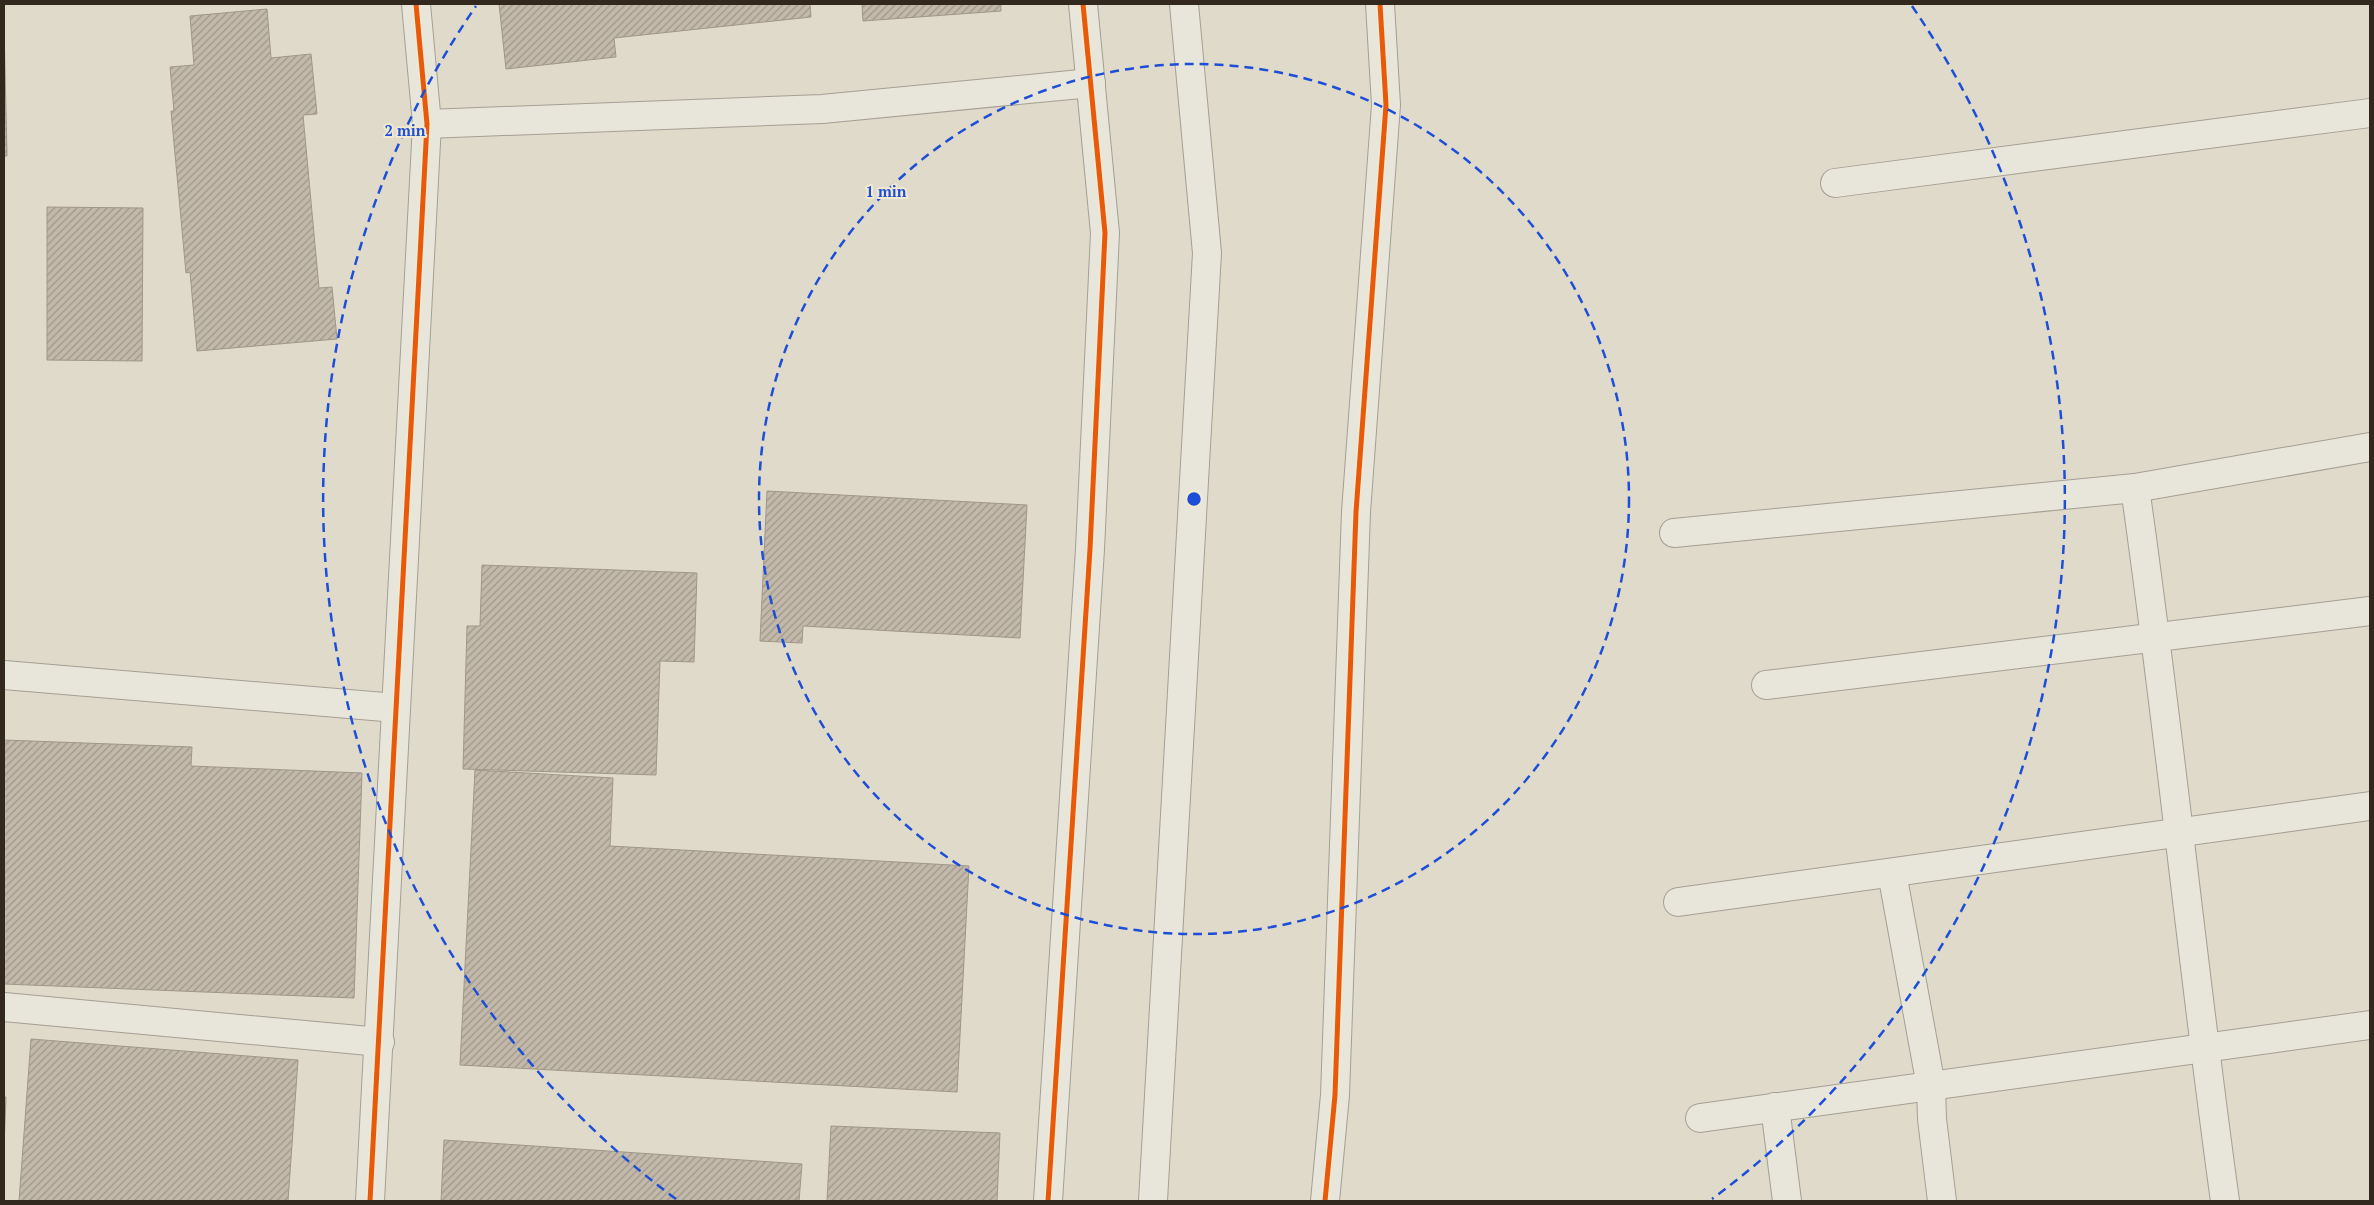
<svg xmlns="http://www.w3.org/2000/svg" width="2374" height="1205" viewBox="0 0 2374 1205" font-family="'PT Serif',serif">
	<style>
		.building { fill: url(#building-hatch); stroke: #a0968a }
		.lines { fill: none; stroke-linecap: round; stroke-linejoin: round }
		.minor-casing { stroke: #a59f94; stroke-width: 30 }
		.minor { stroke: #e8e5db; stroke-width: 28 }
		.cycleway-casing { stroke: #f1e9d0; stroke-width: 8 }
		.cycleway { stroke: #e8590c; stroke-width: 5 }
		.ring { fill: none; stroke: #1d4ed8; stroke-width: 2.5; stroke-dasharray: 9 6 }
		.centre { fill: #1d4ed8; stroke: #f1e9d0; stroke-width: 2.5 }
		.ring-label { font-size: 15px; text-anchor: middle; font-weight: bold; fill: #1d4ed8; stroke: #f1e9d0; stroke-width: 4; stroke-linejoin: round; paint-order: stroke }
	</style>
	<defs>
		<pattern id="building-hatch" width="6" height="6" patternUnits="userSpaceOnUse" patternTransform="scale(1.25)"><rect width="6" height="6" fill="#c3b9ab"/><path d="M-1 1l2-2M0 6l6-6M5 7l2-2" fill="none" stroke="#9f968b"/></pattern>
	</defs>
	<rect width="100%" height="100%" fill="#e0daca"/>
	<g class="building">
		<path d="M499,4H810L811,17L614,38L616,57L506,69Z"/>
		<path d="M862,4H1001V11L863,21Z"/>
		<path d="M267,9L271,58L311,54L317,114L303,115L319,288L332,287L337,339L197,351L190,272L186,273L171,111H174L170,67L194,65L190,16Z"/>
		<path d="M4,25L7,156H4Z"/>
		<path d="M47,207L143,208L142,361L47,360Z"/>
		<path d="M767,491L1027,505L1020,638L803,626L802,643L760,641Z"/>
		<path d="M482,565L697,573L694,662L660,661L656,775L463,769L467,626H480Z"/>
		<path d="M4,740L192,747L191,766L362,773L354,998L4,984Z"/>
		<path d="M475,770L613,778L610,846L969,866L957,1092L460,1065Z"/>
		<path d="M31,1039L298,1060L288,1201H19Z"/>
		<path d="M4,1097H6L4,1147Z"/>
		<path d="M831,1126L1000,1133L997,1201H827Z"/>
		<path d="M444,1140L802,1164L799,1201H441Z"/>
	</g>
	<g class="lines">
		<defs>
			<g id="minor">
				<path d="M427,124L822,109L1091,83"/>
				<path d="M1835,183L2370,113"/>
				<path d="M2135,488C2169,725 2192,964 2225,1201"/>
				<path d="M1674,533L2135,488L2370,447"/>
				<path d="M4,675L396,708"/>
				<path d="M1766,685L2370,611"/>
				<path d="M1892,873L1931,1086L1932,1119L1942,1201"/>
				<path d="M1678,902L2370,806"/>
				<path d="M4,1007L380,1042"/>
				<path d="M1775,1107L1787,1201"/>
				<path d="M1700,1118L2370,1025"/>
				<path d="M370,1201L427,124L416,4"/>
				<path d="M1048,1201L1090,549L1105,233L1083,4"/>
				<path d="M1153,1201L1207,253L1184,4"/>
				<path d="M1325,1201L1335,1095L1356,512L1386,105L1380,4"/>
			</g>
		</defs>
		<use href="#minor" class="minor-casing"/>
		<use href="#minor" class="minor"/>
		<defs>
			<g id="cycleway">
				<path d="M370,1201L427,124L416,4"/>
				<path d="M1048,1201L1090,549L1105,233L1083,4"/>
				<path d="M1325,1201L1335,1095L1356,512L1386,105L1380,4"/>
			</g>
		</defs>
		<use href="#cycleway" class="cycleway-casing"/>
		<use href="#cycleway" class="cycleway"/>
	</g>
	<g class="ring">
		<circle cx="1194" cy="499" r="435"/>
		<path d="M676 1199A871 871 0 0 1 476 6M1912 6A871 871 0 0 1 1712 1199"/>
	</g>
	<circle cx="1194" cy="499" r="8" class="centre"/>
	<g class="ring-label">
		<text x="405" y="136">2 min</text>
		<text x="886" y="197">1 min</text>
	</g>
	<rect width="2374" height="1205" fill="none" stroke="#32281d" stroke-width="10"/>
</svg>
